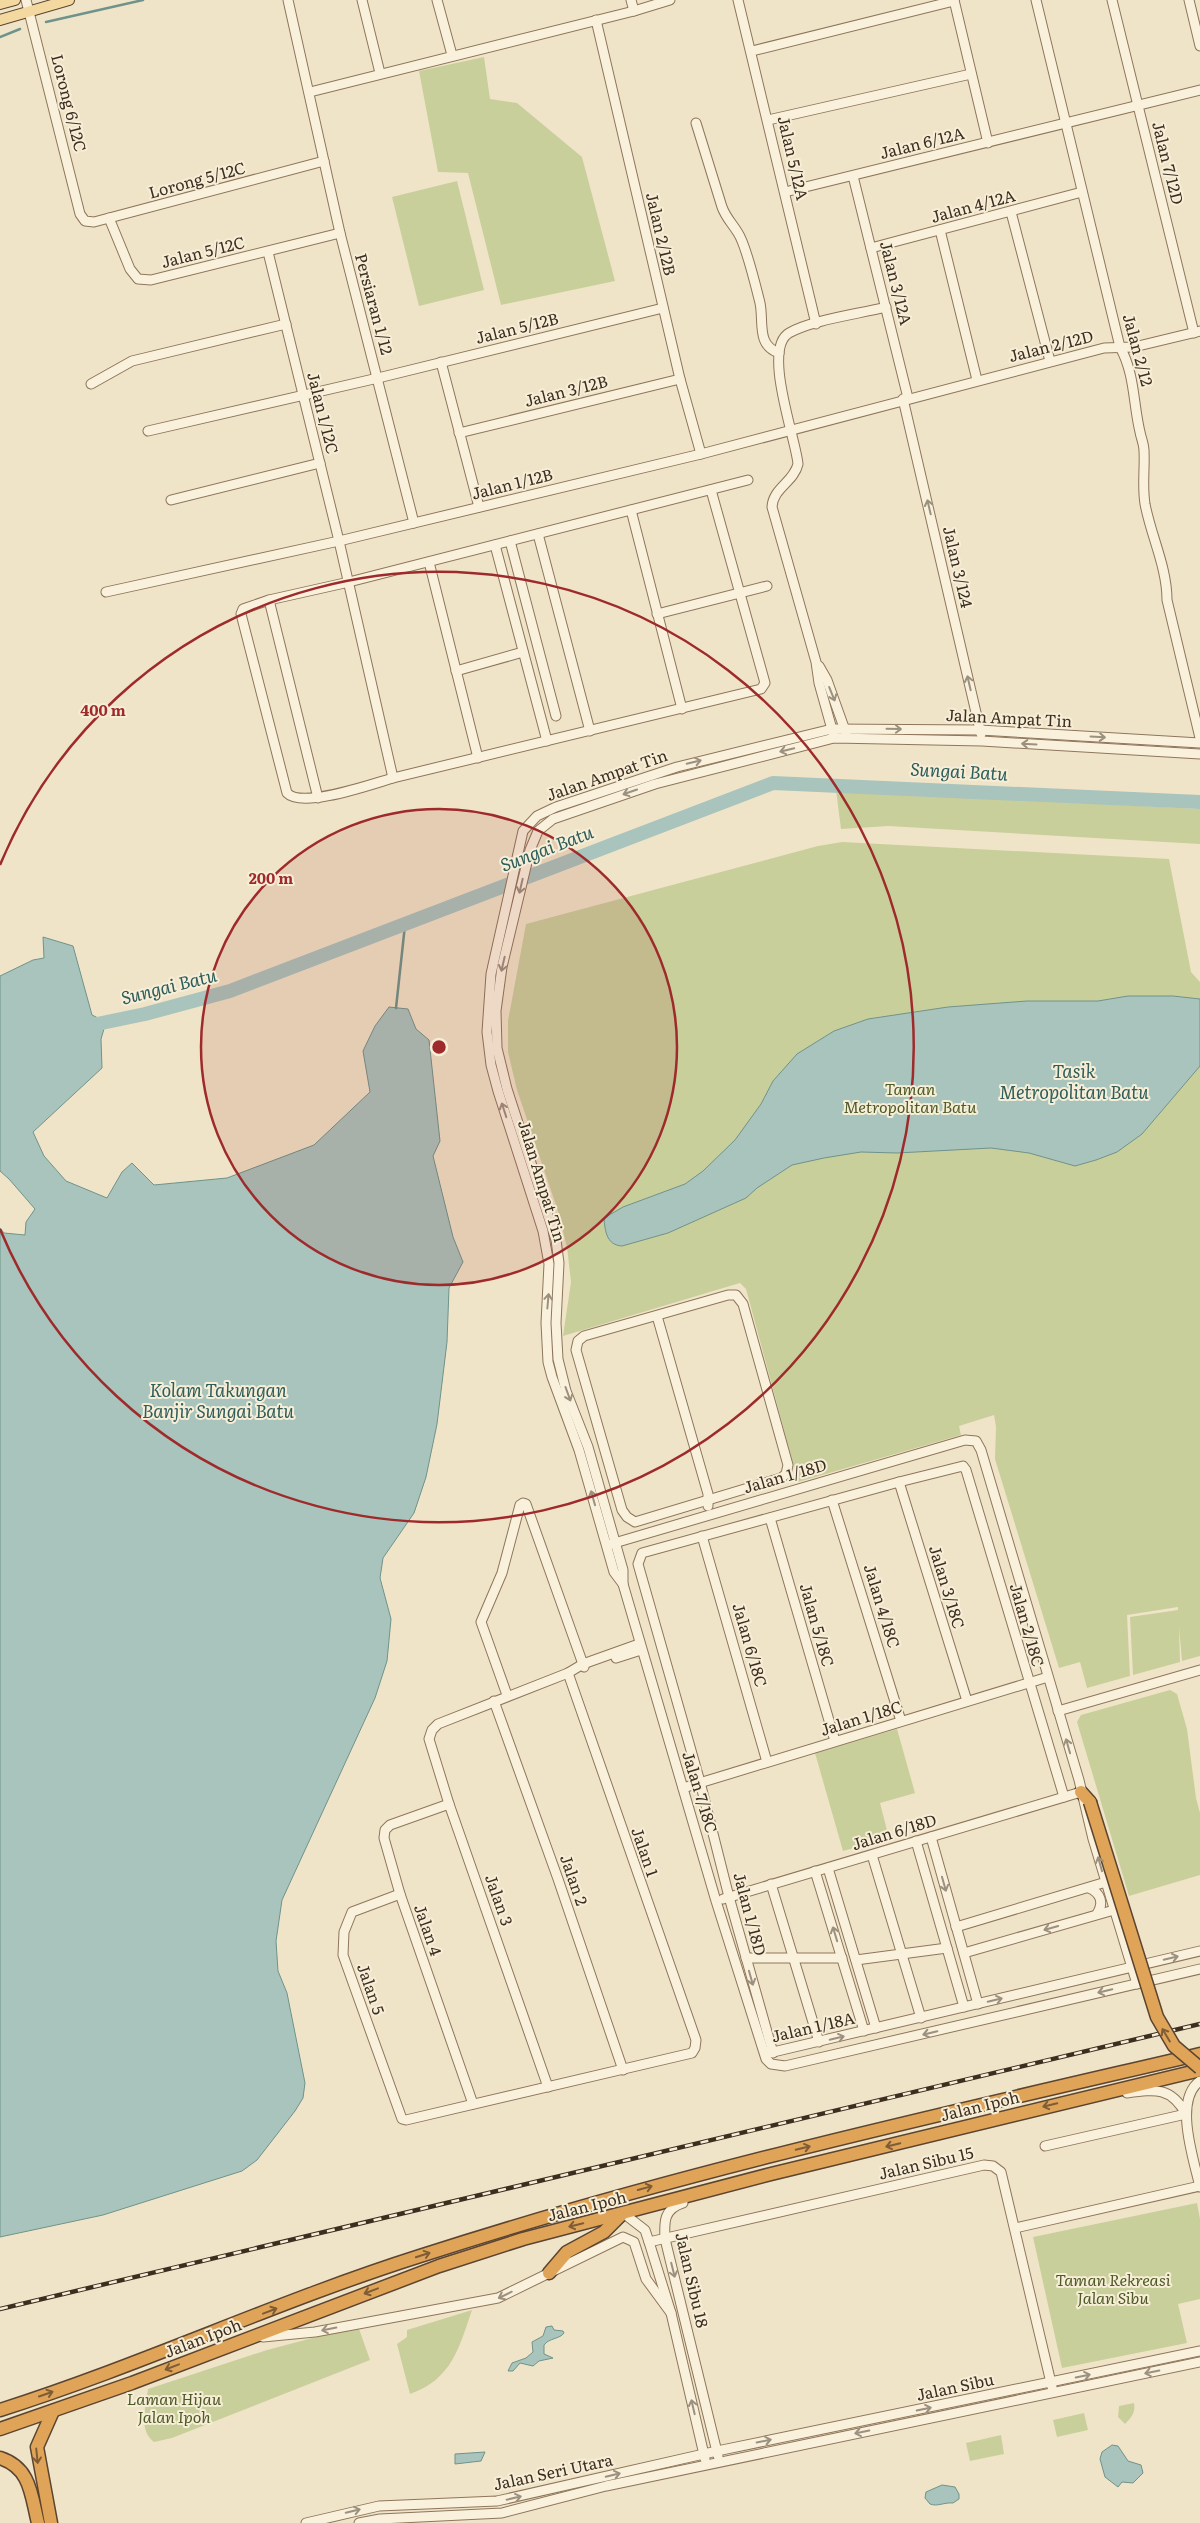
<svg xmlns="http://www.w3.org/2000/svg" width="1200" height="2523" viewBox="0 0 1200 2523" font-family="Literata,serif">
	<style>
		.green { fill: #c9cf9b }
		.water { fill: #a9c4bc; stroke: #6f938a }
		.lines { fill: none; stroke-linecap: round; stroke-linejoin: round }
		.stream { stroke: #6f938a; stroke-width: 2.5 }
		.river { stroke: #a9c4bc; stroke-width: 14 }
		.minor-casing { stroke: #8d765c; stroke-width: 11 }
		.major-casing { stroke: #5b4430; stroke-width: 12 }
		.highway-casing { stroke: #5b4430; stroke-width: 15 }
		.minor { stroke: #faf1dc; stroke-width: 9 }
		.major { stroke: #f3d9a0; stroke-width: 10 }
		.highway { stroke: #e0a458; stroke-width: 12 }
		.rail-casing { stroke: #3d2e20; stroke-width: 4.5 }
		.rail { stroke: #f7eed8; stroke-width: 2.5; stroke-dasharray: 8; stroke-linecap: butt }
		.highway-bridge-casing { stroke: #5b4430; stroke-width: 15; stroke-linecap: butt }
		.highway-bridge { stroke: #e0a458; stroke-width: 12 }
		.oneway { stroke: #9c907e }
		.oneway2 { stroke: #7e5d36 }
		.ring { fill: none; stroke: #9e2a2b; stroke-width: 2.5 }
		.labels { text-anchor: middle; stroke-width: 4; stroke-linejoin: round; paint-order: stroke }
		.street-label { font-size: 16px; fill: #3d2e20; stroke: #f7eed8 }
		.park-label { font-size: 16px; font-style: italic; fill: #4d5a26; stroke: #f7eed8 }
		.water-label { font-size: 18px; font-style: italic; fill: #2f5d5a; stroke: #f7eed8 }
		.centre { fill: #9e2a2b; stroke: #f7eed8; stroke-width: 2.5 }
		.ring-label { font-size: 15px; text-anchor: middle; font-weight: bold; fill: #9e2a2b; stroke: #f7eed8; stroke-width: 4; stroke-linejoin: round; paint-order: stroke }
	</style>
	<rect width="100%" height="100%" fill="#f0e4c8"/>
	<g class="green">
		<path d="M484,57L490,99L517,103L582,157L615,281L501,305L468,173L438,172L419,71Z"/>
		<path d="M457,181L484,290L419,306L392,197Z"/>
		<path d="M836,790L1200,809V844L888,826L841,829Z"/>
		<path d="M842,842L1169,859L1191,972L1200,982V1656L1182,1661L1179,1627L1180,1662L1133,1675L1130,1617L1178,1610V1607L1127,1615L1130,1676L1087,1688L1080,1662L1059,1668L995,1459L996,1427L994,1415L959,1426L961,1435L798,1482L746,1289L740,1283L563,1336L571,1282L567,1247L558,1211L517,1090L508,1052V1021L526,924L818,846Z"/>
		<path d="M1170,1690L1177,1694L1187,1729L1196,1798L1200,1813V1875L1129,1896L1077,1722L1081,1715Z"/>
		<path d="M897,1729L915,1793L880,1803L889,1838L843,1851L815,1753Z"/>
		<path d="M1197,2203L1200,2219V2299L1178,2304L1187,2343L1062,2368L1033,2237Z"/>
		<path d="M472,2310C459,2348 452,2379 410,2394L397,2344L407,2337V2330Z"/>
		<path d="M358,2326L370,2360L172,2438L154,2442C138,2430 146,2406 148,2389L267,2350Z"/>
		<path d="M1134,2403C1136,2412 1131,2418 1125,2424L1118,2417L1119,2406Z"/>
		<path d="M1084,2413L1088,2430L1057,2437L1053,2420Z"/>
		<path d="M1001,2435L1004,2454L970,2461L966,2443Z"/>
	</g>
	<g class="water">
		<path d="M43,937L73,946L92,1015L106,1022L101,1039L102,1068L33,1132L44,1156L66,1181L107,1198L122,1172L132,1163L154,1185L227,1178L314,1145L370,1092L363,1051L375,1026L389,1007L408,1009L416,1029L429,1040L440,1141L433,1156L453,1237L463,1262L449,1288L447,1342L437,1424L426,1477L414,1513L383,1558L380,1578L391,1619L387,1661L375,1698L282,1900L276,1941L278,1971L287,1993L305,2083L303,2098L295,2111L257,2160L242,2171L103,2215L0,2237V1228L4,1233L25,1235L26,1222L35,1209L9,1179L0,1171V976L33,960L44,958Z"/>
		<path d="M1128,996H1173L1200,999V1066L1142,1134L1117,1152L1096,1160L1075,1166L1029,1153L991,1148L897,1153L861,1152L824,1158L792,1165L757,1188L746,1198L668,1233L622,1246C606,1245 605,1230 604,1218L623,1207L685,1184L703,1171L735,1140L761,1104L773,1081L797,1054L834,1031L868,1019L948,1007L1027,1001H1098Z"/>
		<path d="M552,2326L554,2330L563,2331L564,2333C560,2339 549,2338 544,2345V2354L553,2358L539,2361L533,2366L520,2363L513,2371H508L512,2363L526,2358L533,2352L532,2342L543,2336L546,2327Z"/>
		<path d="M1112,2445L1118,2446L1128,2461L1141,2465L1143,2473L1133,2483L1122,2482L1118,2487L1105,2477L1100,2459L1102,2452Z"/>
		<path d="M485,2452L481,2461L455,2464V2454Z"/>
		<path d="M942,2485L955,2487L959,2494V2499L953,2503C945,2502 937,2507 930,2504L925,2498L926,2492Z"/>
	</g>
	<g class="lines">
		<g class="stream">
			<path d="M46,22L143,0"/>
			<path d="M0,37L20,29"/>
			<path d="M396,1008L405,925"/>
		</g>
		<path class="river" d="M93,1033L97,1024L145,1014L230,991L773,783L1200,802"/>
		<defs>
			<g id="minor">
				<path d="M26,0L80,214L85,221L94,222L324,161"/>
				<path d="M288,0L340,233L414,523"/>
				<path d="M362,0L380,73"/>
				<path d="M437,0L452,55"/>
				<path d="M631,0L634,11"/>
				<path d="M738,0L816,324"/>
				<path d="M954,0L988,143"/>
				<path d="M1036,0L1120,347C1135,374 1133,403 1140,432C1141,438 1144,444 1144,451C1145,469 1142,485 1145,504C1151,536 1167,567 1167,600L1200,738"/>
				<path d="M1112,0L1194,333"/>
				<path d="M1189,0L1200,46"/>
				<path d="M596,20L680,379L701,454"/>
				<path d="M752,51L954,1"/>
				<path d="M310,92L634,11L670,0"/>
				<path d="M768,120L971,74"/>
				<path d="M696,123L722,207C726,218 732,223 738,233C746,245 756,287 760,303C764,322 756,345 779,353"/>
				<path d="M853,176L908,398"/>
				<path d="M785,192L1200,90"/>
				<path d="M1011,212L1050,361"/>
				<path d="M109,218L130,269L138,279L151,280L340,233"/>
				<path d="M940,230L977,380"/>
				<path d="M871,248L1082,192"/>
				<path d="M268,252L339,541L393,778L761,689L765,683L711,490"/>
				<path d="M441,362L479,507"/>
				<path d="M91,384L132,361L286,324"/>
				<path d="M903,399L981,734"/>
				<path d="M148,431L378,378L663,308"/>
				<path d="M459,433L680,379"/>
				<path d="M171,500L320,463"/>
				<path d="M631,510L682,709"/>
				<path d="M538,534L590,731"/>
				<path d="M510,541L556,716"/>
				<path d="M495,545L547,741"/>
				<path d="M429,562L478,758"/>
				<path d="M106,592L339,541L701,454L1104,348L1134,347L1200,331"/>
				<path d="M269,600L318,798"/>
				<path d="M657,614L767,586"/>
				<path d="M819,666L827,680L846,733"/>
				<path d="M456,671L523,652"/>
				<path d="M833,733L819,683L816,662L772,507C773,488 794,482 798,464C796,439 762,349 789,333C811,320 859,314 886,307"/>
				<path d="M1200,743L980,730L832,729L677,767L556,807L537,816L523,831L491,974L487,1032L491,1065L498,1091L543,1231L549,1264L546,1323L548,1362L552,1377L579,1450L614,1572L623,1584L716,1901L766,2059L771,2064L785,2066L1200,1969"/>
				<path d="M393,778C372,784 302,809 287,793L241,614L243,609L269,600L349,582L748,480"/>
				<path d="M728,1295H736L743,1304L788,1465L786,1474L781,1478L635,1522L627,1517L622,1510L576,1350L578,1341L584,1336Z"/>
				<path d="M657,1316L708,1494V1506"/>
				<path d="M899,1482L967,1701"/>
				<path d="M832,1500L901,1721"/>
				<path d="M770,1518L835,1741"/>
				<path d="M702,1536L767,1762"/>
				<path d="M611,1544L965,1440L976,1441L981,1450L1079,1780L1093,1839L1137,1984"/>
				<path d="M623,1584V1570L588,1447L566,1391L558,1359L556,1323L559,1263L556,1240L507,1089L497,1048L496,1011L502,967L530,850L538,831L553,819L655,784L834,738L982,741L1200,754"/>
				<path d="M616,1658L641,1650"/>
				<path d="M507,1695L481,1622L502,1573L520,1505L523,1503L526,1504L584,1667"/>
				<path d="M494,1701L558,1879L623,2070"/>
				<path d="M1058,1711L1200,1670"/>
				<path d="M683,1788L1048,1677"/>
				<path d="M449,1804L390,1825L385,1830L384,1838L400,1894L473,2104"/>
				<path d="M931,1837L978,2004"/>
				<path d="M916,1841L964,2007"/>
				<path d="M872,1855L921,2018"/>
				<path d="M828,1868L876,2028"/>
				<path d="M815,1871L864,2031"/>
				<path d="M771,1884L819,2042"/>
				<path d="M1089,1888C1101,1893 1104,1903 1097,1914"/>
				<path d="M400,1894L352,1912L344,1932L343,1955L402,2119L406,2120L692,2053L695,2048L696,2040L568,1673"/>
				<path d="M723,1899L1081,1792"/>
				<path d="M956,1927L1106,1882"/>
				<path d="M964,1953L1114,1910"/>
				<path d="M746,1958H842"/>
				<path d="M856,1960L947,1948"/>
				<path d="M769,2053L1200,1951"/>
				<path d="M773,2053L729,1897L700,1782L638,1564L642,1553L899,1482L963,1466L966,1470L1064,1797"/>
				<path d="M1200,2081C1173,2100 1194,2160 1200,2187"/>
				<path d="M548,2087L449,1804L429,1739L432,1730L438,1724L568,1673L583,1664L639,1644"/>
				<path d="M1127,2093C1156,2089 1171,2087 1186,2114"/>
				<path d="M1045,2146L1186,2114"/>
				<path d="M683,2203C664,2209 664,2221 665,2239L718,2456"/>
				<path d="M623,2213L645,2230L649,2242L671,2313L705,2459"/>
				<path d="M1015,2228L1200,2186"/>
				<path d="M649,2242L984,2165L993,2166L1001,2172L1052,2387"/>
				<path d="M263,2337L315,2332L498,2298L623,2237L634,2242L646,2279L671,2313"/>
				<path d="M306,2523L379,2506L497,2501L717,2451L1200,2351"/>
				<path d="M359,2523L380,2519L502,2513L606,2486L1200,2362"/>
			</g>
			<g id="major">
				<path d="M0,4L15,0"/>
				<path d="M0,20L69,0"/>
			</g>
			<g id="highway">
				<path d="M1081,1792L1090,1802"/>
				<path d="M549,2273L567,2252L604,2232L621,2215"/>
				<path d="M0,2410C142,2365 278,2301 420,2256C676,2173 938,2115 1200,2054"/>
				<path d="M0,2429L132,2383L439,2266L523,2239L771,2174L1200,2070"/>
				<path d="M0,2458C31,2468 31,2495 38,2523"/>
				<path d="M51,2523L37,2447L53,2411"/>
			</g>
		</defs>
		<use href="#minor" class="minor-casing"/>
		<use href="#major" class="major-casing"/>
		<use href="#highway" class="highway-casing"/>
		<use href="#minor" class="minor"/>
		<use href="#major" class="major"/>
		<use href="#highway" class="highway"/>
		<defs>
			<path id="rail" d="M0,2309L1200,2024"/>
		</defs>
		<use href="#rail" class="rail-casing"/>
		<use href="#rail" class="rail"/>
		<defs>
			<path id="highway-bridge" d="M1090,1802L1157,2017L1174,2046L1200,2068"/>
		</defs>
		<use href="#highway-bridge" class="highway-bridge-casing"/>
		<use href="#highway-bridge" class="highway-bridge"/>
	</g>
	<defs><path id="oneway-shaft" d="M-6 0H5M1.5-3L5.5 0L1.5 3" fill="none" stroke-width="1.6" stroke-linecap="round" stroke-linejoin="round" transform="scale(1.25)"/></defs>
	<g class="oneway">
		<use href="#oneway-shaft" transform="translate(929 507) rotate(-103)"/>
		<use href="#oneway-shaft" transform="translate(969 683) rotate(-103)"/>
		<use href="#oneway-shaft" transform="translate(832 694) rotate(68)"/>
		<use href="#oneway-shaft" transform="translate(894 729) rotate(1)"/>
		<use href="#oneway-shaft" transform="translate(1098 737) rotate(3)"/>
		<use href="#oneway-shaft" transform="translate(1029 744) rotate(-177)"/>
		<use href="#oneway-shaft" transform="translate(787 750) rotate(166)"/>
		<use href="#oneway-shaft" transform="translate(694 762) rotate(-14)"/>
		<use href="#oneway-shaft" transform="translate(630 792) rotate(161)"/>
		<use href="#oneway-shaft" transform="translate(521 886) rotate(103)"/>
		<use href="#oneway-shaft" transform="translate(503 964) rotate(103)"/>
		<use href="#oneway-shaft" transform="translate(504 1110) rotate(-108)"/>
		<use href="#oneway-shaft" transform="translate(548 1301) rotate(-85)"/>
		<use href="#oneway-shaft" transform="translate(568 1394) rotate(70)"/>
		<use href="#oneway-shaft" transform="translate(593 1498) rotate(-106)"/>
		<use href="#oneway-shaft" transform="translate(1068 1746) rotate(-106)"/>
		<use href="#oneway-shaft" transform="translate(1100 1864) rotate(-106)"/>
		<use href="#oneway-shaft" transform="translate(944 1884) rotate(74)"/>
		<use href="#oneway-shaft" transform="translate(1051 1928) rotate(164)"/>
		<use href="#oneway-shaft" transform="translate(835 1934) rotate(-107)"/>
		<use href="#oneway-shaft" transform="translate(1171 1958) rotate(-13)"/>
		<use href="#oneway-shaft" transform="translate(751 1978) rotate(74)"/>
		<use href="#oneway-shaft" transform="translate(1105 1991) rotate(167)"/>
		<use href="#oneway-shaft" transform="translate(995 2000) rotate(-13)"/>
		<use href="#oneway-shaft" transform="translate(930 2033) rotate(167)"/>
		<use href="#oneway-shaft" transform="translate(837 2038) rotate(-13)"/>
		<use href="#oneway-shaft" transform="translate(673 2270) rotate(76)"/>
		<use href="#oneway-shaft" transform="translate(505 2295) rotate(154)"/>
		<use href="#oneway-shaft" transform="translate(329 2329) rotate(169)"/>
		<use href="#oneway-shaft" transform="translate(1152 2372) rotate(169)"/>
		<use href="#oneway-shaft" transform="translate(1083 2376) rotate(-12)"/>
		<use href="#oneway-shaft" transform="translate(693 2407) rotate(-103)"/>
		<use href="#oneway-shaft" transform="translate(924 2409) rotate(-12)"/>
		<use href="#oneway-shaft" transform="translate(862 2432) rotate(168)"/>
		<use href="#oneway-shaft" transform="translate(764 2441) rotate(-12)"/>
		<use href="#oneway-shaft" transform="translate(613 2475) rotate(-13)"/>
		<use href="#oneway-shaft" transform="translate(514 2498) rotate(-13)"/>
		<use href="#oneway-shaft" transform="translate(353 2511) rotate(-14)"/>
	</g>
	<g class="oneway2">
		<use href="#oneway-shaft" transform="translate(1166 2035) rotate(-121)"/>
		<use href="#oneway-shaft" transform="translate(1050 2105) rotate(166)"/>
		<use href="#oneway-shaft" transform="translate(893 2145) rotate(167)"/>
		<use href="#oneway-shaft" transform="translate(803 2148) rotate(-13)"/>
		<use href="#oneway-shaft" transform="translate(645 2188) rotate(-15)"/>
		<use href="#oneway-shaft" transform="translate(576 2225) rotate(166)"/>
		<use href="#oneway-shaft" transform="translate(423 2255) rotate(-18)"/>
		<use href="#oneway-shaft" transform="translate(371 2291) rotate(159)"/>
		<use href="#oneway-shaft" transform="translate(270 2311) rotate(-21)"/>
		<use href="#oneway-shaft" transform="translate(172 2367) rotate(159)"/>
		<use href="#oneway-shaft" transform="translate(46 2394) rotate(-19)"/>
		<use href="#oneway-shaft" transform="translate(37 2456) rotate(84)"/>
	</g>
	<circle cx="439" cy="1047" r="238" fill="#9e2a2b" fill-opacity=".12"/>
	<g class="ring">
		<circle cx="439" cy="1047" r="238"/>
		<path d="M0 865A475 475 0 1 1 0 1229"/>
	</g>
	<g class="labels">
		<g class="street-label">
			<text transform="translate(69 103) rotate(76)" y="6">Lorong 6/12C</text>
			<text transform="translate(922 143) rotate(-14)" y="6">Jalan 6/12A</text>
			<text transform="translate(793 158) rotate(77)" y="6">Jalan 5/12A</text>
			<text transform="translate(1168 163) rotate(76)" y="6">Jalan 7/12D</text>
			<text transform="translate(197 180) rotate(-15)" y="6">Lorong 5/12C</text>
			<text transform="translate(973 206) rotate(-15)" y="6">Jalan 4/12A</text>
			<text transform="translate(661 234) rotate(77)" y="6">Jalan 2/12B</text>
			<text transform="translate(203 252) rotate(-14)" y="6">Jalan 5/12C</text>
			<text transform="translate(896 283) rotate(76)" y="6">Jalan 3/12A</text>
			<text transform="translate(374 304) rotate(75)" y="6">Persiaran 1/12</text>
			<text transform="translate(517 328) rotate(-14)" y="6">Jalan 5/12B</text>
			<text transform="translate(1051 346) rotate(-14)" y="6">Jalan 2/12D</text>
			<text transform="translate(1138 350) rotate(75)" y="6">Jalan 2/12</text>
			<text transform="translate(566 391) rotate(-14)" y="6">Jalan 3/12B</text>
			<text transform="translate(323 413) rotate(76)" y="6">Jalan 1/12C</text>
			<text transform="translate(512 484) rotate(-14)" y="6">Jalan 1/12B</text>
			<text transform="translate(958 567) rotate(77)" y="6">Jalan 3/124</text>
			<text transform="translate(1009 718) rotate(3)" y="6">Jalan Ampat Tin</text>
			<text transform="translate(607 775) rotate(-19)" y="6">Jalan Ampat Tin</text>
			<text transform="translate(542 1181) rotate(73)" y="6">Jalan Ampat Tin</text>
			<text transform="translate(785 1476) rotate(-16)" y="6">Jalan 1/18D</text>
			<text transform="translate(947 1587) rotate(73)" y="6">Jalan 3/18C</text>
			<text transform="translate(882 1606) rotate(73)" y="6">Jalan 4/18C</text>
			<text transform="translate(817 1625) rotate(74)" y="6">Jalan 5/18C</text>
			<text transform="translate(1027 1625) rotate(74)" y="6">Jalan 2/18C</text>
			<text transform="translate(750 1645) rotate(74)" y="6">Jalan 6/18C</text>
			<text transform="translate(861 1718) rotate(-17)" y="6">Jalan 1/18C</text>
			<text transform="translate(700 1792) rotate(73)" y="6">Jalan 7/18C</text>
			<text transform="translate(894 1832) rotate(-17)" y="6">Jalan 6/18D</text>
			<text transform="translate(645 1852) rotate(71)" y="6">Jalan 1</text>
			<text transform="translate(574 1880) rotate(71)" y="6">Jalan 2</text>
			<text transform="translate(499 1900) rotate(71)" y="6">Jalan 3</text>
			<text transform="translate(750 1914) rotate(75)" y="6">Jalan 1/18D</text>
			<text transform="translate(428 1930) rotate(71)" y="6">Jalan 4</text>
			<text transform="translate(371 1989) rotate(71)" y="6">Jalan 5</text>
			<text transform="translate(813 2027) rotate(-13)" y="6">Jalan 1/18A</text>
			<text transform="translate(980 2106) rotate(-14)" y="6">Jalan Ipoh</text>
			<text transform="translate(926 2163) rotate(-13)" y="6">Jalan Sibu 15</text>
			<text transform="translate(587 2206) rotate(-14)" y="6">Jalan Ipoh</text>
			<text transform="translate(692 2280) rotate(77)" y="6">Jalan Sibu 18</text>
			<text transform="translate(203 2338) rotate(-21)" y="6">Jalan Ipoh</text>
			<text transform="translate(955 2387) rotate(-12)" y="6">Jalan Sibu</text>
			<text transform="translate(553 2472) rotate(-12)" y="6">Jalan Seri Utara</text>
		</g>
		<g class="park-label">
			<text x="910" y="1095">Taman<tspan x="910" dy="18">Metropolitan Batu</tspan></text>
			<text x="1113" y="2286">Taman Rekreasi<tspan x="1113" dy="18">Jalan Sibu</tspan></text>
			<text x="174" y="2405">Laman Hijau<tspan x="174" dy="18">Jalan Ipoh</tspan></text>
		</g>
		<g class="water-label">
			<text transform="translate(959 772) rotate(3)" y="6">Sungai Batu</text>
			<text transform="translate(547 849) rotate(-21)" y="6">Sungai Batu</text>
			<text transform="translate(169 987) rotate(-14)" y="6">Sungai Batu</text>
			<text x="1074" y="1078">Tasik<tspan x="1074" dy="21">Metropolitan Batu</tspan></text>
			<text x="218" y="1397">Kolam Takungan<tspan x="218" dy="21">Banjir Sungai Batu</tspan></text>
		</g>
	</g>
	<circle cx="439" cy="1047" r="8" class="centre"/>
	<g class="ring-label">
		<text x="103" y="716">400 m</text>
		<text x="271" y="884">200 m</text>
	</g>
</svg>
